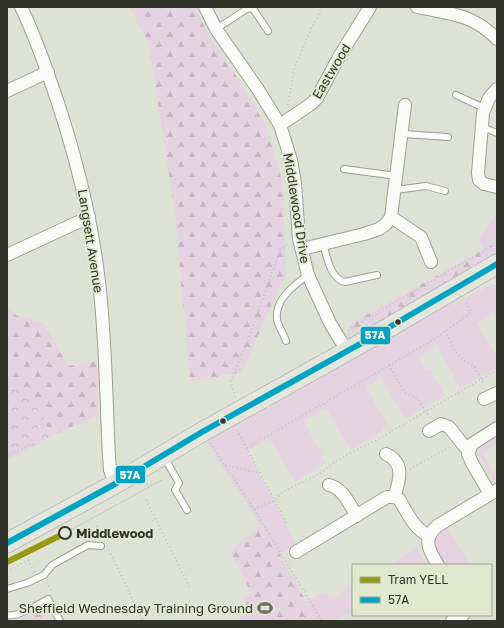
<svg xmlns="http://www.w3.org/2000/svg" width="504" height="628" viewBox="0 0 504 628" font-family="'Golos Text',sans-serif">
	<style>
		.grass { fill: #e6d3e2 }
		.forest { fill: url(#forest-firs) }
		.park { fill: url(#park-crowns) }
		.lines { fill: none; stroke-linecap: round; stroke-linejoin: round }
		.service-casing { stroke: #9b9f94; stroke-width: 8 }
		.minor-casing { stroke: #9b9f94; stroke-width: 14 }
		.primary-casing { stroke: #bbbdb6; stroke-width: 21 }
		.path { stroke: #c2c4bf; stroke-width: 2; stroke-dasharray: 1 3; stroke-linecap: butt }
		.service { stroke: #fafbf9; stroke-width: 6 }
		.minor { stroke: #fafbf9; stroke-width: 12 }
		.primary { stroke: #e3e5de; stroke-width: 19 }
		.tram { stroke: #c4c5c2; stroke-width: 1 }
		.bus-1-casing { stroke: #e1e8cf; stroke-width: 9 }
		.bus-1 { stroke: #02a3c6; stroke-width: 6 }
		.tram-1-casing { stroke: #e1e8cf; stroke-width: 9 }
		.tram-1 { stroke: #989a16; stroke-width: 6 }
		.bus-dot { fill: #32342b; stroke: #e1e8cf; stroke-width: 1.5 }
		.stop-dot { fill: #e1e8cf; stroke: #32342b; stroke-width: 2 }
		.labels { text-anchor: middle; stroke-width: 3.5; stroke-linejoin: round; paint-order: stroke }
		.street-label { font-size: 13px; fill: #32342b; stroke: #e1e8cf }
		.stop-label { font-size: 13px; font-weight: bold; fill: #32342b; stroke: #e1e8cf; text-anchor: start }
		.poi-label { font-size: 13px; fill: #32342b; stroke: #e1e8cf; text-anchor: end }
		.line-badge { stroke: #e1e8cf; stroke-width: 1.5 }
		.badge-label { font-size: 11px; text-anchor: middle; font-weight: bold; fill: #fff }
	</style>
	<defs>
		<pattern id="forest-firs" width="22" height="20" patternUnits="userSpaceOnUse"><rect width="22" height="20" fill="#e6d3e2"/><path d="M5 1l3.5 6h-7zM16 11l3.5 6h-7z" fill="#c6b6c2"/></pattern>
		<pattern id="park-crowns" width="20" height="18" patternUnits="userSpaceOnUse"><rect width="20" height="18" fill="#e6d3e2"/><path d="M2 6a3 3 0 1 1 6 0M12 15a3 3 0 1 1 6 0" fill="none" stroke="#c6b6c2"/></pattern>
	</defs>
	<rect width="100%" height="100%" fill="#dee2d5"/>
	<g class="grass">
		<path d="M497,212V242L484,250L478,240Z"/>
		<path d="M497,283V321L493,314L477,323L497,357V368L460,388L437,346L419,357L426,371L430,369L445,396L405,419L381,378L366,387L388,425L381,428L383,431L351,450L326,408L304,421L326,463L295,482L270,439L247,451L296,543L280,555L206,443L430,313Z"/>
		<path d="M497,436V445L483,453L496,478L493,479L476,451V449Z"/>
		<path d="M446,526L472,565H444C432,547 429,541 446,526Z"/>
		<path d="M417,548L427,565H388Z"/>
		<path d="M353,586V612L330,621H317L306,602L322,592L334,597Z"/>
		<path d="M268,603L278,621H235Z"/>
	</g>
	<g class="forest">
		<path d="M129,7H195L210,38L241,83L266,126L283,184L286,275L241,372L237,373L190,382L175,214L148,41Z"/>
		<path d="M497,242V253L359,336L347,329L352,323Z"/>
		<path d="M7,306L17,316L44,323L68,366L97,361V416L52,436L44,422L40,406L16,390L7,388Z"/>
		<path d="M260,525L280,555L317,621H278L268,603L250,614L243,597L251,593L230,551Z"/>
		<path d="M40,609L45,618L39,621H17Z"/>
	</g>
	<path class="park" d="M7,388L16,390L40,406L44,422L52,436L7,460Z"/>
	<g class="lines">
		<defs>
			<g id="service">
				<path d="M216,29L247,9L251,8L254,10L268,31"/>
				<path d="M456,95L484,108"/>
				<path d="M482,127L497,133"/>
				<path d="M403,134L448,137"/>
				<path d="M344,169L397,176"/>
				<path d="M395,190L426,186L445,191"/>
				<path d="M323,244C327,256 330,279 345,282L377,275"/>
				<path d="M286,341C284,335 279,327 277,320C274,300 294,285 308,275"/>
				<path d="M164,457L179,483L175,490L187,510"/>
				<path d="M7,589L27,583L44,575L52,565L88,545L101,546"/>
				<path d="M7,615C16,618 39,604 48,599L60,621"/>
			</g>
			<g id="minor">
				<path d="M21,7C36,38 47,70 58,103C77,161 92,221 99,282C106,340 106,399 109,457L110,470L115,484"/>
				<path d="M205,7L216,29L257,88L280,125L291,160L295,183L299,239L308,275L330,323L347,351"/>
				<path d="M417,7C450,14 471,13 497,39"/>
				<path d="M497,89L489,98L483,113L478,173L479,180L484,184L497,187"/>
				<path d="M7,91L48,72"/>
				<path d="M280,125L311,104L317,98L339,57L370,7"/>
				<path d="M391,217L421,237L431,262"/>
				<path d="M302,249L364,234L379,229L386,224L391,217L405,105"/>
				<path d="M7,255L89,217"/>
				<path d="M484,399L497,393"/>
				<path d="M429,431L441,424L449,427L465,447L469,449"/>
				<path d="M386,454C405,463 400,480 394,497"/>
				<path d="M329,485C343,488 349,504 357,516"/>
				<path d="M490,494L472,463L468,454L472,444L497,428"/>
				<path d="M296,552L387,497H394L399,499C407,512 414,529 429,536"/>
				<path d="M438,565C429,550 422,540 437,526L497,490"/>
				<path d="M452,621L463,615"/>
			</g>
			<path id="primary" d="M7,543L115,484L202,432L376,335L497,264"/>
		</defs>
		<use href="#service" class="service-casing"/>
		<use href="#minor" class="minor-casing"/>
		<use href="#primary" class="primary-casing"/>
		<g class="path">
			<path d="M288,105L294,69L311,29L322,7"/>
			<path d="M348,330L497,243"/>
			<path d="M445,331C453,346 457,360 474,366L485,386"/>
			<path d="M389,365L404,392L418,399L430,418"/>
			<path d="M235,397L231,382L255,321L280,250L289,243"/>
			<path d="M237,430L287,524"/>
			<path d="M210,443L254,509L322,621"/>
			<path d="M247,448L428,343L471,313L465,300"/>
			<path d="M7,456L35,442"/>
			<path d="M225,465L259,473"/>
			<path d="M410,469L450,447"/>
			<path d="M146,500L190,588"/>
			<path d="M254,509L274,501L280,494L290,488L317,475L346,455L373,442L497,370"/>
			<path d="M152,521L156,519"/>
			<path d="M97,526L102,537"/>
			<path d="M109,550L143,621"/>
			<path d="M28,560L34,572"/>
			<path d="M7,572L30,559"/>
			<path d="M47,582L52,592"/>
		</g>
		<use href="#service" class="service"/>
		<use href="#minor" class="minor"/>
		<use href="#primary" class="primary"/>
		<path class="tram" d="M65,533L162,480"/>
		<defs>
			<path id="bus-1" d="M7,543L115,484L202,432L376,335L497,264"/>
		</defs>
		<use href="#bus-1" class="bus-1-casing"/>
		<use href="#bus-1" class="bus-1"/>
		<defs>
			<path id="tram-1" d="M7,562L65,533"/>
		</defs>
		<use href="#tram-1" class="tram-1-casing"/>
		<use href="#tram-1" class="tram-1"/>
	</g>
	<defs>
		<symbol id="stadium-bare" viewBox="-9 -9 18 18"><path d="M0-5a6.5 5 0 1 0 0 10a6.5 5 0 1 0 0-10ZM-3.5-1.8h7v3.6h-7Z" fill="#6e7166" stroke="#e1e8cf" stroke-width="2.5" paint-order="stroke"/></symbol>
	</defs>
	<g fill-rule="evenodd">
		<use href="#stadium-bare" x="254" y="597" width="22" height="22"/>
	</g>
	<g class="bus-dot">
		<circle cx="398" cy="322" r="3.5"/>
		<circle cx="223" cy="421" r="3.5"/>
	</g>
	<circle class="stop-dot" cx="65" cy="533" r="6"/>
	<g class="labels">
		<g class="street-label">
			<text transform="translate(331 71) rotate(-59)" y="5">Eastwood</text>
			<text transform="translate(297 208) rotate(81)" y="5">Middlewood Drive</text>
			<text transform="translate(91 241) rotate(81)" y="5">Langsett Avenue</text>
		</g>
		<g class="stop-label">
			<text x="76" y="538">Middlewood</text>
		</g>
		<g class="poi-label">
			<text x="253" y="613">Sheffield Wednesday Training Ground</text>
		</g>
	</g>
	<g class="line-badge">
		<rect x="360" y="326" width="31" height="19" rx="4" fill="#02a3c6"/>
		<rect x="115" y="465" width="31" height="19" rx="4" fill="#02a3c6"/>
	</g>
	<g class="badge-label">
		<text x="375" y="339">57A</text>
		<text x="130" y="479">57A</text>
	</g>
	<rect width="504" height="628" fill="none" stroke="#32342b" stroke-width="16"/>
	<rect x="352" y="564" width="140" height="52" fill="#e1e8cf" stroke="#9ba08d"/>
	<rect x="360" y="577" width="20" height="6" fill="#989a16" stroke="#9ba08d"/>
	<text x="388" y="584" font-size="12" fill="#32342b">Tram YELL</text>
	<rect x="360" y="597" width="20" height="6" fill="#02a3c6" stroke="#9ba08d"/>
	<text x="388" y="604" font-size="12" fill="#32342b">57A</text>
</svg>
